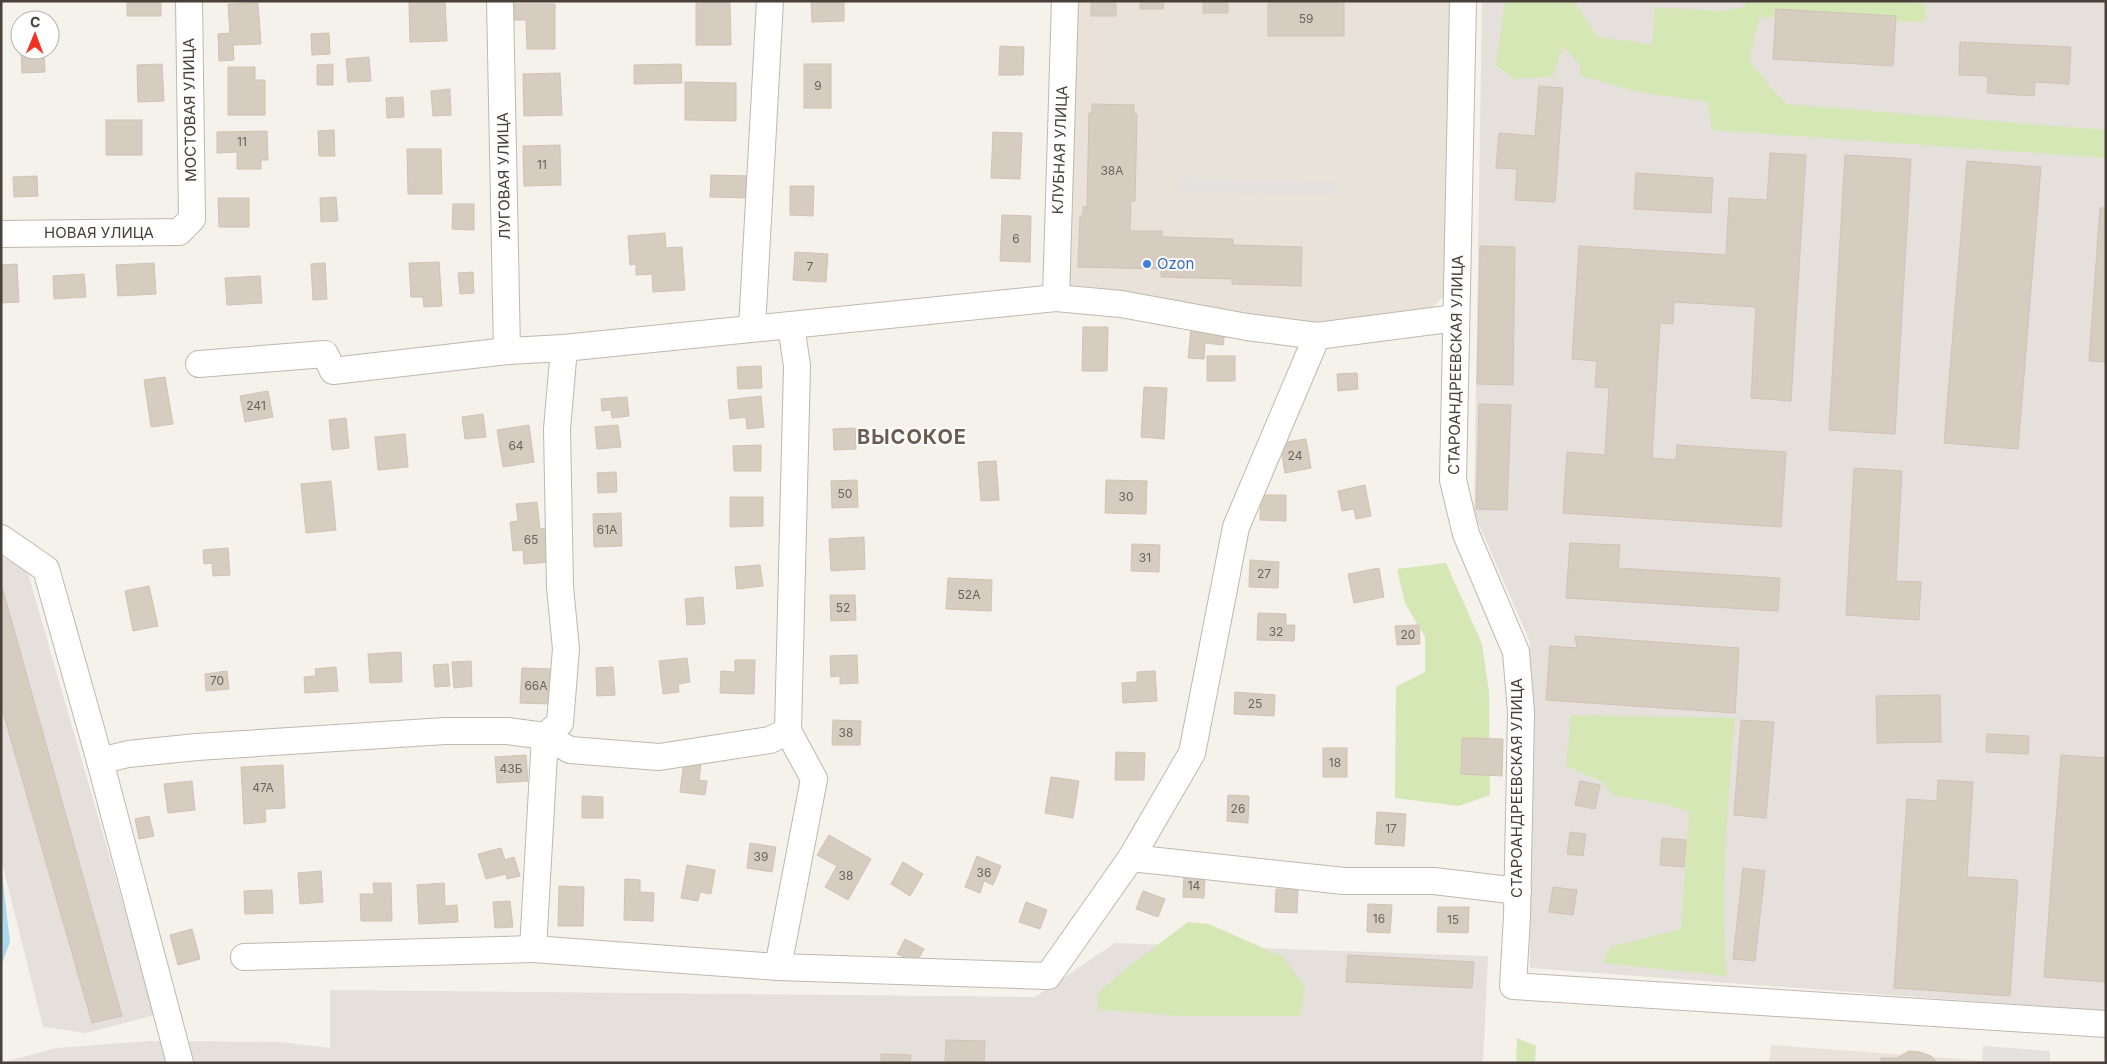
<svg xmlns="http://www.w3.org/2000/svg" width="2107" height="1064" viewBox="0 0 2107 1064" font-family="Inter,sans-serif">
	<style>
		.residential { fill: #e9e2d9 }
		.industrial { fill: #e5e0dc }
		.green { fill: #d5e7b5 }
		.parking { fill: #e4e1df }
		.water { fill: #aad8ef }
		.building { fill: #d6ccc0; stroke: #d1c3b4 }
		.lines { fill: none; stroke-linecap: round; stroke-linejoin: round }
		.minor-casing { stroke: #c0b8ad; stroke-width: 28 }
		.minor { stroke: #fff; stroke-width: 26 }
		.shop-dot { fill: #3f7fe0; stroke: #fff; stroke-width: 2 }
		.labels { text-anchor: middle; stroke-width: 4; stroke-linejoin: round; paint-order: stroke }
		.number-label { font-size: 12px; fill: #6c645b }
		.street-label { font-size: 15px; fill: #494139; stroke: #fff }
		.shop-label { font-size: 15px; fill: #366cbe; stroke: #fff; text-anchor: start }
		.district-label { font-size: 20px; font-weight: bold; letter-spacing: 1px; fill: #6b5e50; stroke: #fff }
	</style>
	<rect width="100%" height="100%" fill="#f5f1eb"/>
	<g class="residential">
		<path d="M1073,1H1455L1447,292L1429,312L1303,323L1061,290Z"/>
		<path d="M1771,1045L2013,1063H1769Z"/>
	</g>
	<g class="industrial">
		<path d="M1482,1H2106V1011L1530,968V642L1474,513Z"/>
		<path d="M1,557L27,570L155,1015L86,1033L43,1027L1,859Z"/>
		<path d="M1115,943L1488,956L1483,1063H1L56,1048L149,1041L280,1042L330,1048V990L1035,997Z"/>
	</g>
	<g class="green">
		<path d="M1505,1H1574L1598,37L1652,44L1655,7L1718,11L1742,8L1748,1H1891L1926,4L1925,22L1760,17L1749,60L1767,83L1787,104L2106,130V158L1712,130L1708,102L1639,92L1580,76V65L1563,46L1553,77L1514,79L1496,65Z"/>
		<path d="M1446,563L1482,644L1489,692L1490,795L1459,806L1395,798L1396,687L1425,672V637L1405,603L1397,569Z"/>
		<path d="M1571,715L1735,718C1728,804 1720,890 1727,976L1603,963L1610,947L1681,929L1689,812L1664,804L1612,795L1603,782L1566,766Z"/>
		<path d="M1188,922L1209,924L1283,957L1305,987L1300,1016H1179L1097,1009L1098,993L1123,971Z"/>
		<path d="M1517,1038L1536,1046L1535,1063H1516Z"/>
	</g>
	<g class="parking">
		<path d="M1178,177L1340,182V196L1177,191Z"/>
		<path d="M1983,1046L2050,1051V1063H1982Z"/>
	</g>
	<path class="water" d="M1,865L10,942L1,966Z"/>
	<g class="building">
		<rect x="127" y="1" width="34" height="15"/>
		<path d="M409,1H445L447,41L410,42Z"/>
		<path d="M696,1H730L731,45H696Z"/>
		<path d="M811,1H844V21L812,22Z"/>
		<rect x="1091" y="1" width="25" height="15"/>
		<path d="M1140,1H1164L1163,9H1140Z"/>
		<rect x="1203" y="1" width="25" height="12"/>
		<rect x="1268" y="1" width="76" height="35"/>
		<path d="M258,3L261,44L233,45L234,60L219,61L218,34L230,33L228,4Z"/>
		<path d="M510,4H555V49H527L526,20H510Z"/>
		<path d="M1776,9L1896,16L1893,66L1773,59Z"/>
		<path d="M329,33L330,54L312,55L311,34Z"/>
		<path d="M1960,42L2071,47L2069,84L2035,82L2034,96L1987,93L1988,76L1959,75Z"/>
		<path d="M1000,46L1024,47L1023,75H999Z"/>
		<path d="M21,50H44L45,72L22,73Z"/>
		<path d="M369,57L371,81L348,82L346,59Z"/>
		<path d="M162,64L164,101L138,102L137,65Z"/>
		<path d="M333,64V85H317V65Z"/>
		<path d="M681,64L682,83L634,84V65Z"/>
		<rect x="804" y="64" width="27" height="44"/>
		<path d="M228,67H255V80H265V115H228Z"/>
		<path d="M560,73L562,115L524,116L523,74Z"/>
		<path d="M685,82L736,83V121L685,120Z"/>
		<path d="M1539,86L1563,88L1555,202L1515,200L1517,169L1496,168L1499,133L1535,136Z"/>
		<path d="M450,89L451,115L433,116L431,91Z"/>
		<path d="M403,97L404,117L387,118L386,98Z"/>
		<path d="M1092,104L1134,105V114H1137L1135,201H1131L1130,231H1162V237L1233,239V245L1302,247L1301,286L1232,284V279L1161,277V269L1078,267L1080,216H1083V207H1087L1089,113H1092Z"/>
		<rect x="106" y="120" width="36" height="35"/>
		<path d="M334,130L335,156H319L318,131Z"/>
		<path d="M267,131L268,160H261V169H237V152L217,153V132Z"/>
		<path d="M993,132L1022,133L1020,179L991,178Z"/>
		<path d="M560,145L561,185L524,186L523,146Z"/>
		<path d="M407,149H441L442,194H408Z"/>
		<path d="M1770,153L1806,155L1791,401L1751,398L1756,307L1674,302L1673,324L1660,323L1652,458L1676,460L1677,445L1786,452L1781,527L1563,513L1567,452L1605,455L1609,388L1595,387L1597,361L1572,359L1579,246L1726,255L1729,198L1767,200Z"/>
		<path d="M1845,155L1911,159L1895,434L1829,430Z"/>
		<path d="M1967,161L2041,167L2018,449L1944,443Z"/>
		<path d="M1636,173L1713,178L1711,213L1634,209Z"/>
		<path d="M711,175L753,176L752,198L710,197Z"/>
		<path d="M37,176L38,196L14,197L13,177Z"/>
		<path d="M790,186H814L813,216L790,215Z"/>
		<path d="M336,197L338,221L321,222L320,198Z"/>
		<path d="M218,198H249V227H219Z"/>
		<path d="M453,204H474V230L452,229Z"/>
		<path d="M2100,208H2106V362L2089,361Z"/>
		<path d="M1002,215L1031,216L1030,262L1000,261Z"/>
		<path d="M665,233L666,248L682,247L685,290L653,292L652,274L636,275V264L630,265L628,236Z"/>
		<path d="M1480,246L1515,247L1513,385L1477,384Z"/>
		<path d="M795,252L828,254L826,282L793,280Z"/>
		<path d="M439,262L442,306L424,307L423,297H411L409,263Z"/>
		<path d="M154,263L156,294L118,296L116,265Z"/>
		<path d="M325,263L327,299L313,300L311,264Z"/>
		<path d="M17,264L19,302L1,303V265Z"/>
		<path d="M473,272L474,293L460,294L458,273Z"/>
		<path d="M84,274L86,297L54,299L53,276Z"/>
		<path d="M260,276L262,303L227,305L225,278Z"/>
		<path d="M1083,327H1108L1107,371H1082Z"/>
		<path d="M1191,328L1225,331L1223,345L1205,343L1204,359L1188,358Z"/>
		<rect x="1207" y="356" width="28" height="25"/>
		<path d="M761,366L762,388L738,389L737,367Z"/>
		<path d="M1357,373L1358,389L1338,391L1337,374Z"/>
		<path d="M165,377L173,424L151,427L144,380Z"/>
		<path d="M1144,387L1167,388L1164,439L1141,437Z"/>
		<path d="M268,391L273,417L245,422L240,396Z"/>
		<path d="M761,396L764,427L747,429L746,417L730,419L728,400Z"/>
		<path d="M627,397L629,416L612,418L611,410L602,411L601,399Z"/>
		<path d="M1479,404L1511,405L1507,510L1476,509Z"/>
		<path d="M483,414L486,437L465,439L462,417Z"/>
		<path d="M346,418L349,448L332,450L329,420Z"/>
		<path d="M529,425L534,462L503,467L497,430Z"/>
		<path d="M618,425L621,447L597,449L595,427Z"/>
		<path d="M855,428L856,449L834,450L833,429Z"/>
		<path d="M405,434L408,467L378,470L375,437Z"/>
		<path d="M1306,439L1311,468L1285,473L1280,443Z"/>
		<path d="M761,445V471H734L733,446Z"/>
		<path d="M996,461L999,500L981,501L978,462Z"/>
		<path d="M1854,468L1902,471L1896,581L1921,582L1919,620L1846,615Z"/>
		<path d="M616,472L617,492L598,493L597,473Z"/>
		<path d="M857,480L858,507L832,508L831,481Z"/>
		<path d="M1106,480L1147,481L1146,514L1105,513Z"/>
		<path d="M331,481L336,530L306,533L301,484Z"/>
		<path d="M1365,485L1371,516L1356,519L1354,509L1342,511L1338,491Z"/>
		<path d="M1261,495H1286V521L1260,520Z"/>
		<path d="M730,497H763V526L730,527Z"/>
		<path d="M537,502L540,529L548,528L552,562L524,564L523,550L513,551L510,522L518,521L516,504Z"/>
		<path d="M621,513L622,546L594,547L593,514Z"/>
		<path d="M864,537L865,569L831,571L829,539Z"/>
		<path d="M1570,543L1620,545L1618,568L1780,578L1778,611L1566,598Z"/>
		<path d="M1132,544L1160,545L1159,572L1131,571Z"/>
		<path d="M228,548L230,575L213,576L212,563L204,564L203,550Z"/>
		<path d="M1250,560L1279,562L1278,588L1249,587Z"/>
		<path d="M760,565L763,586L737,589L735,567Z"/>
		<path d="M1379,568L1384,597L1354,603L1348,574Z"/>
		<path d="M948,578L992,580L991,611L946,609Z"/>
		<path d="M1,583L122,1016L92,1023L1,705Z"/>
		<path d="M149,586L158,626L133,631L125,591Z"/>
		<path d="M830,595H855L856,620L831,621Z"/>
		<path d="M703,597L705,624L687,625L685,599Z"/>
		<path d="M1258,613L1286,614V625H1295L1294,641L1257,640Z"/>
		<path d="M1419,625L1420,644L1397,645L1395,626Z"/>
		<path d="M1575,636L1739,648L1735,713L1546,700L1550,646L1577,648Z"/>
		<path d="M401,652L402,682L370,683L368,654Z"/>
		<path d="M857,655L858,683L840,684V676L831,677L830,656Z"/>
		<path d="M687,658L690,682L678,684L679,692L663,694L659,661Z"/>
		<path d="M735,660H755L754,694L720,693L721,671L735,672Z"/>
		<path d="M471,661L472,686L454,688L452,662Z"/>
		<path d="M448,664L450,686L435,687L433,665Z"/>
		<path d="M336,667L338,691L305,693L304,677L316,676L315,669Z"/>
		<path d="M613,667L615,695L597,696L596,668Z"/>
		<path d="M522,668L552,669L551,704L520,703Z"/>
		<path d="M227,671L229,689L206,691L205,674Z"/>
		<path d="M1155,671L1157,701L1123,703L1122,683L1137,682V672Z"/>
		<path d="M1235,692L1275,695L1274,716L1234,714Z"/>
		<path d="M1940,695L1941,742L1877,743L1876,696Z"/>
		<path d="M833,720L861,721L860,745H832Z"/>
		<path d="M1741,720L1774,722L1766,818L1734,815Z"/>
		<path d="M1987,734L2029,736L2028,754L1986,752Z"/>
		<path d="M1462,738L1503,739L1502,776L1461,774Z"/>
		<rect x="1323" y="748" width="24" height="29"/>
		<path d="M1116,752L1145,753L1144,780H1115Z"/>
		<path d="M526,755L528,781L497,783L495,757Z"/>
		<path d="M2061,755L2106,758V982L2044,977Z"/>
		<path d="M684,761L701,763L699,780L707,781L705,795L680,792Z"/>
		<path d="M283,765L285,808L265,809L266,822L244,824L241,767Z"/>
		<path d="M1051,777L1079,781L1073,818L1045,813Z"/>
		<path d="M1938,780L1973,782L1967,877L2018,880L2010,996L1894,988L1907,799L1937,801Z"/>
		<path d="M192,781L195,810L168,813L164,784Z"/>
		<path d="M1580,781L1600,785L1595,809L1575,805Z"/>
		<path d="M1228,795L1249,796L1248,823L1227,821Z"/>
		<path d="M582,796L603,797V818H582Z"/>
		<path d="M1377,812L1406,814L1404,846L1375,844Z"/>
		<path d="M149,816L154,836L139,839L135,819Z"/>
		<path d="M1570,832L1586,834L1583,856L1567,854Z"/>
		<path d="M829,835L871,859L848,900L825,887L837,866L817,855Z"/>
		<path d="M1662,838L1686,840L1684,867L1660,865Z"/>
		<path d="M750,843L776,847L772,872L747,868Z"/>
		<path d="M501,848L505,860L514,857L520,876L507,879L506,874L486,879L478,854Z"/>
		<path d="M977,856L1001,866L993,885L984,881L980,893L965,887Z"/>
		<path d="M903,862L923,874L910,896L891,884Z"/>
		<path d="M687,865L715,870L711,894L700,892L698,901L681,898Z"/>
		<path d="M1743,868L1765,871L1755,961L1733,959Z"/>
		<path d="M321,871L323,902L300,904L298,873Z"/>
		<path d="M1184,874L1205,875L1204,898L1183,897Z"/>
		<path d="M625,879L640,880V892L654,893L653,921L624,920Z"/>
		<path d="M373,883H391L392,921H361L360,894H374Z"/>
		<path d="M444,883L445,906L457,905L458,922L419,924L417,885Z"/>
		<path d="M559,886L584,887L583,926H558Z"/>
		<path d="M1553,887L1577,890L1573,915L1549,912Z"/>
		<path d="M1276,889H1298L1297,913L1275,912Z"/>
		<path d="M272,890L273,913L245,914L244,891Z"/>
		<path d="M1143,891L1165,899L1158,917L1136,909Z"/>
		<path d="M510,901L513,927L495,928L493,902Z"/>
		<path d="M1026,902L1047,910L1040,929L1019,922Z"/>
		<path d="M1368,904L1392,905L1390,933L1367,932Z"/>
		<path d="M1438,907H1469L1468,933L1437,932Z"/>
		<path d="M192,929L200,959L178,965L170,935Z"/>
		<path d="M905,939L924,949L916,963L897,954Z"/>
		<path d="M1348,955L1474,962L1472,988L1346,982Z"/>
		<path d="M946,1040L985,1041L984,1063H945Z"/>
		<path d="M1909,1051L1920,1052L1931,1056L1938,1063H1881V1058H1897Z"/>
		<path d="M881,1054L911,1055L910,1063H881Z"/>
	</g>
	<g class="lines">
		<defs>
			<g id="minor">
				<path d="M500,1L507,351"/>
				<path d="M1463,1L1453,480L1466,534L1516,652L1521,712L1517,916L1513,986L2106,1024"/>
				<path d="M1,234L179,232L192,219L189,1"/>
				<path d="M1056,298L1065,1"/>
				<path d="M752,328L770,1"/>
				<path d="M1317,336L1236,527L1192,753L1131,858L1048,976L778,967L533,949L545,736L560,723L566,649L560,587L557,429L564,348L1056,298L1121,304L1247,327L1317,336L1456,318"/>
				<path d="M199,364L325,354L333,371L507,351L564,348"/>
				<path d="M1,538L46,569L100,761L180,1063"/>
				<path d="M100,761L128,754L197,747L445,731H507L545,736L570,750L659,757L770,740L788,731"/>
				<path d="M1131,858L1344,881H1434L1518,891"/>
				<path d="M244,957L533,949"/>
				<path d="M778,967L814,779L788,731L797,366L791,325"/>
			</g>
		</defs>
		<use href="#minor" class="minor-casing"/>
		<use href="#minor" class="minor"/>
	</g>
	<circle class="shop-dot" cx="1147" cy="264" r="5"/>
	<g class="labels">
		<g class="number-label">
			<text x="1306" y="23">59</text>
			<text x="818" y="90">9</text>
			<text x="242" y="146">11</text>
			<text x="542" y="169">11</text>
			<text x="1112" y="175">38А</text>
			<text x="1016" y="243">6</text>
			<text x="810" y="271">7</text>
			<text x="256" y="410">241</text>
			<text x="516" y="450">64</text>
			<text x="1295" y="460">24</text>
			<text x="845" y="498">50</text>
			<text x="1126" y="501">30</text>
			<text x="607" y="534">61А</text>
			<text x="531" y="544">65</text>
			<text x="1145" y="562">31</text>
			<text x="1264" y="578">27</text>
			<text x="969" y="599">52А</text>
			<text x="843" y="612">52</text>
			<text x="1276" y="636">32</text>
			<text x="1408" y="639">20</text>
			<text x="217" y="685">70</text>
			<text x="536" y="690">66А</text>
			<text x="1255" y="708">25</text>
			<text x="846" y="737">38</text>
			<text x="1335" y="767">18</text>
			<text x="511" y="773">43Б</text>
			<text x="263" y="792">47А</text>
			<text x="1238" y="813">26</text>
			<text x="1391" y="833">17</text>
			<text x="761" y="861">39</text>
			<text x="984" y="877">36</text>
			<text x="846" y="880">38</text>
			<text x="1194" y="890">14</text>
			<text x="1379" y="923">16</text>
			<text x="1453" y="924">15</text>
		</g>
		<g class="street-label">
			<text transform="translate(190 110) rotate(-91)" y="5">МОСТОВАЯ УЛИЦА</text>
			<text transform="translate(1060 150) rotate(-88)" y="5">КЛУБНАЯ УЛИЦА</text>
			<text transform="translate(504 176) rotate(-91)" y="5">ЛУГОВАЯ УЛИЦА</text>
			<text x="99" y="238">НОВАЯ УЛИЦА</text>
			<text transform="translate(1456 365) rotate(-89)" y="5">СТАРОАНДРЕЕВСКАЯ УЛИЦА</text>
			<text transform="translate(1517 788) rotate(-90)" y="5">СТАРОАНДРЕЕВСКАЯ УЛИЦА</text>
		</g>
		<g class="shop-label">
			<text x="1157" y="269">Ozon</text>
		</g>
		<g class="district-label">
			<text x="912" y="444">ВЫСОКОЕ</text>
		</g>
	</g>
	<rect width="2107" height="1064" fill="none" stroke="#494139" stroke-width="5"/>
	<g transform="translate(35 35) rotate(1)"><circle r="24" fill="#ffffff" stroke="#b6b3b0"/>
	<path d="M0-4L9 19L0 12L-9 19Z" fill="#f43123"/>
	<text y="-8" font-size="14" font-weight="bold" text-anchor="middle" fill="#494139">С</text>
	</g>
</svg>
